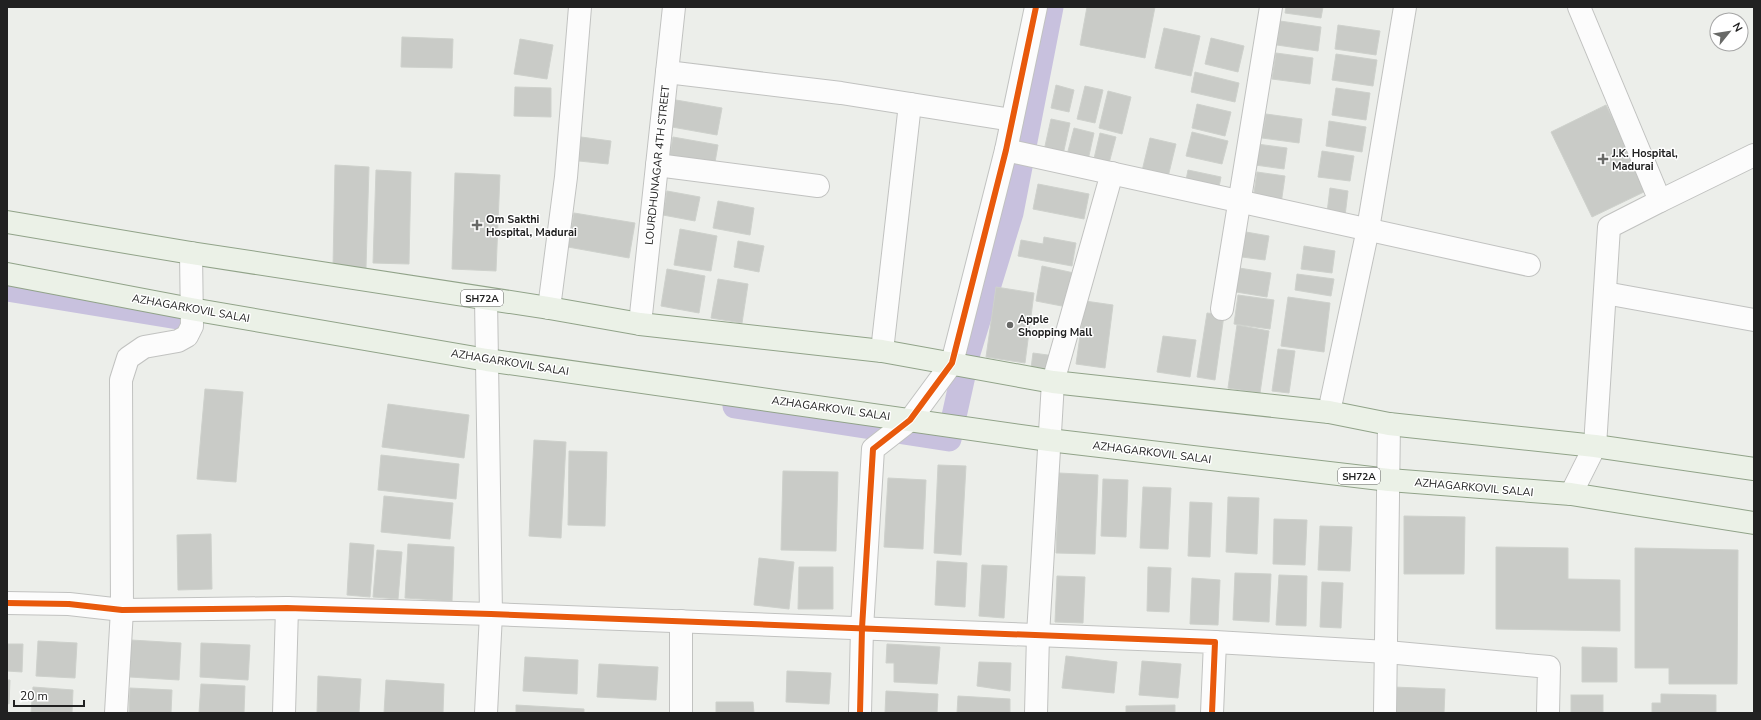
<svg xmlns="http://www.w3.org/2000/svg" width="1761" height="720" viewBox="0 0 1761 720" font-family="'Nunito Sans',sans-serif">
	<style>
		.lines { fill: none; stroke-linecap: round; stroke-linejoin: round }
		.canal { stroke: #c8c1de; stroke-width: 25 }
		.building { fill: #c9cbc7; stroke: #ced1cc }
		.minor-casing { stroke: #c1c2c0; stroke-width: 24 }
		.major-casing { stroke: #91a389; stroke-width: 24 }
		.minor { stroke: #fcfcfc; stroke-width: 22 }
		.major { stroke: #ebf1e7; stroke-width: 22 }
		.cycleway-casing { stroke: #fff; stroke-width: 8 }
		.cycleway { stroke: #e8590c; stroke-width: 6 }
		.poi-dot { fill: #686967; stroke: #fff; stroke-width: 1.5 }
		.labels { text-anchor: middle; stroke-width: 3; stroke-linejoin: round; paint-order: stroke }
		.shield { fill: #fff; stroke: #646464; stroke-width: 1 }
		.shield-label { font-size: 10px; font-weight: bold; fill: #212121 }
		.poi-label { font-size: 11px; font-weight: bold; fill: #212121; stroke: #fff; text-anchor: start }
		.street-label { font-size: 11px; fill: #212121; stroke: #fff }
	</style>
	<rect width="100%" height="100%" fill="#eceeea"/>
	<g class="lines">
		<g class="canal">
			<path d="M7,289L190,319"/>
			<path d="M735,406L949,439L968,353L1011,213L1051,7"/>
		</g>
	</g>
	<g class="building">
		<path d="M1087,7H1155L1145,58L1080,45Z"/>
		<path d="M1286,7H1323L1321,18L1285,13Z"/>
		<path d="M1280,21L1321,27L1318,51L1277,45Z"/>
		<path d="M1338,25L1380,31L1376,55L1335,49Z"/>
		<path d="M1164,28L1200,36L1191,76L1155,68Z"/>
		<path d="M402,37L453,39L452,68L401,67Z"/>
		<path d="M1211,38L1244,46L1238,72L1205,64Z"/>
		<path d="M520,39L553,45L547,79L514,74Z"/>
		<path d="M1276,53L1313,58L1310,84L1272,79Z"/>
		<path d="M1336,54L1377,60L1373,86L1332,80Z"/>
		<path d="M1195,72L1239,83L1235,102L1191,92Z"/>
		<path d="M1056,85L1074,90L1069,112L1051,108Z"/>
		<path d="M1085,86L1103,90L1095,123L1077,119Z"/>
		<path d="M515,87L551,88V117L514,116Z"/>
		<path d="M1336,88L1370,93L1366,120L1332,115Z"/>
		<path d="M1108,91L1131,97L1122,134L1099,128Z"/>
		<path d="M676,100L722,108L717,135L672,127Z"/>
		<path d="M1197,104L1231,112L1225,136L1192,128Z"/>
		<path d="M1606,105L1648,190L1592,217L1551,132Z"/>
		<path d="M1266,114L1302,119L1299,143L1262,138Z"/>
		<path d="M1051,119L1070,123L1062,159L1043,155Z"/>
		<path d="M1329,121L1366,127L1362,152L1326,146Z"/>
		<path d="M1074,128L1094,133L1088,160L1067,155Z"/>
		<path d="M1192,132L1228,141L1222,164L1186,156Z"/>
		<path d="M1100,133L1116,137L1108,167L1093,163Z"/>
		<path d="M581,137L611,141L608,164L579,161Z"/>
		<path d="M673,137L718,145L714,168L669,160Z"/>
		<path d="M1150,138L1176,144L1167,181L1141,175Z"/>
		<path d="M1257,144L1287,148L1284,169L1255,165Z"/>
		<path d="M1322,151L1354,156L1350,181L1318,177Z"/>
		<path d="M335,165L369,167L366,268L333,267Z"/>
		<path d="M376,170L411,172L409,264L373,263Z"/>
		<path d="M1188,170L1221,177L1218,192L1185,185Z"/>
		<path d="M1257,172L1285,176L1281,204L1253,200Z"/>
		<path d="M455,173L500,175L496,271L452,269Z"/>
		<path d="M1038,184L1089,194L1084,219L1033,209Z"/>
		<path d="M1330,188L1348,191L1345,216L1327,213Z"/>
		<path d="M667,191L700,197L695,221L663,215Z"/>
		<path d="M718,201L754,208L750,235L713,228Z"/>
		<path d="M574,213L635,223L629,258L568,247Z"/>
		<path d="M680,229L717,236L711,271L674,265Z"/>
		<path d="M1246,232L1269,236L1265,260L1242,257Z"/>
		<path d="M1044,237L1076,243L1072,266L1018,256L1021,240L1043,244Z"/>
		<path d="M738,241L764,246L759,272L734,267Z"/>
		<path d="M1304,246L1335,251L1332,273L1301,269Z"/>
		<path d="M1042,266L1074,273L1067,307L1036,301Z"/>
		<path d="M1239,268L1271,273L1267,297L1236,292Z"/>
		<path d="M667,269L705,276L699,313L661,306Z"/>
		<path d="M1297,274L1334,279L1331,296L1295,290Z"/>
		<path d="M718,279L748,284L742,323L711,318Z"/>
		<path d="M996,287L1034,293L1025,363L986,357Z"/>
		<path d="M1238,295L1274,300L1270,329L1234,324Z"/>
		<path d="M1288,297L1330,303L1324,352L1281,346Z"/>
		<path d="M1085,301L1113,305L1105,368L1076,364Z"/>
		<path d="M1207,313L1224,315L1215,380L1197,377Z"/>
		<path d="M1237,325L1269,331L1260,393L1228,388Z"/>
		<path d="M1163,336L1196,340L1190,377L1157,372Z"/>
		<path d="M1278,349L1295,351L1289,393L1272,391Z"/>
		<path d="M1033,353L1055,356L1052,380L1030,376Z"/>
		<path d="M205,389L243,392L236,482L197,479Z"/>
		<path d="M388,404L469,415L464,458L382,447Z"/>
		<path d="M534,440L566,442L561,538L529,536Z"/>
		<path d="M569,451L607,452L605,526L568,525Z"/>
		<path d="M381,455L459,464L456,499L378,490Z"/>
		<path d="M938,465L966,466L961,555L934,553Z"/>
		<path d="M783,471L838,472L836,551L781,550Z"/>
		<path d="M1059,473L1098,475L1095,554L1056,553Z"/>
		<path d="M888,478L926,480L923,549L884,547Z"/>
		<path d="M1103,479L1128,480L1126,537L1101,536Z"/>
		<path d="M1143,487L1171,488L1168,549L1140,548Z"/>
		<path d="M384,496L453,503L450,539L381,532Z"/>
		<path d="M1228,497L1259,498L1257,554L1226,552Z"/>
		<path d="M1190,502L1212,503L1210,557L1188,556Z"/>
		<path d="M1404,516L1465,517L1464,574H1404Z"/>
		<path d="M1274,519L1307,520L1305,565L1273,564Z"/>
		<path d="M1320,526L1352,527L1350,571L1318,570Z"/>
		<path d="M211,534L212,589L178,590L177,535Z"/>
		<path d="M350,543L374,545L370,597L347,595Z"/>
		<path d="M408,544L454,547L452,601L405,598Z"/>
		<path d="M1496,547L1568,548V579L1620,580V631L1496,629Z"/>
		<path d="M1635,548L1738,550L1737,684H1669V668H1635Z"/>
		<path d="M377,550L402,552L398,599L373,597Z"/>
		<path d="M759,558L794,562L789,609L754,605Z"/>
		<path d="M937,561L967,563L965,607L935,605Z"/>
		<path d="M982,565L1007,566L1004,618L979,616Z"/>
		<path d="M799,567H833V609H798Z"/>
		<path d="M1148,567L1171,568L1169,612L1147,611Z"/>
		<path d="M1235,573L1271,574L1269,622L1233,620Z"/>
		<path d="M1279,575L1307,576L1306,626L1276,625Z"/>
		<path d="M1057,576L1085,577L1083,623L1055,622Z"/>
		<path d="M1192,578L1220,580L1218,625L1190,624Z"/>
		<path d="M1322,582L1343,583L1341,628L1320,627Z"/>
		<path d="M131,640L181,643L179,680L130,677Z"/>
		<path d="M38,641L77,643L75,678L36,676Z"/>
		<path d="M201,643L250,645L248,680L200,677Z"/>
		<path d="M7,644H23L22,672L7,671Z"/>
		<path d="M887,644L940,647L937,684L894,682V663H886Z"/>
		<path d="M1582,647L1617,648V682H1582Z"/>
		<path d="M1066,656L1117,662L1114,693L1062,688Z"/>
		<path d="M525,657L578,660L577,694L523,691Z"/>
		<path d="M1142,661L1181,664L1178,698L1139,695Z"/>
		<path d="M979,662L1011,663L1010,691L977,686Z"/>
		<path d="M599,664L658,667L656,700L597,697Z"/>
		<path d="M787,671L831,673L829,704L786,702Z"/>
		<path d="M318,676L361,679L359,713H317Z"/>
		<path d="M7,680H10L9,704L7,703Z"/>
		<path d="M386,680L444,684L443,713H384Z"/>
		<path d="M201,684L245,686L244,713H199Z"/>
		<path d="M33,687L73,690L72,713H31Z"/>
		<path d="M1393,687L1445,689L1444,713H1392Z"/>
		<path d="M130,688L172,690L171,713H129Z"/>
		<path d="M886,691L938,694L937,713H885Z"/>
		<path d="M1661,694L1716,695V713H1652V703H1661Z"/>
		<rect x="1571" y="695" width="32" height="18"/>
		<path d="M958,696L1010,699V713H957Z"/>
		<path d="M716,702H753L754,713H716Z"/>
		<path d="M516,705L584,709V713H516Z"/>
		<path d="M1175,705V713H1126V706Z"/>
	</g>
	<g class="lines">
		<defs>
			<g id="minor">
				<path d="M667,72L841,93L1012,120"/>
				<path d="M1006,150L1529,265"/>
				<path d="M657,165L818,186"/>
				<path d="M1660,201L1754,155"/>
				<path d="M1605,293L1754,320"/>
				<path d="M549,308L566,177L580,7"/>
				<path d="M1222,309L1271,7"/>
				<path d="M640,324L674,7"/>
				<path d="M882,351L910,104"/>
				<path d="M1329,412L1368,229L1405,7"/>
				<path d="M1571,494L1595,446L1609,227L1660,201L1579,7"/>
				<path d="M7,603L69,604L122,610L287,608L491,614L1215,642L1212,713"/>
				<path d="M1215,642L1387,652L1549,667L1548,713"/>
				<path d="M116,713L122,610L121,380L128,358L144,347L178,341L187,336L192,326L191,253"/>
				<path d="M284,713L287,608"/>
				<path d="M486,713L491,614L486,299"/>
				<path d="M681,713V621"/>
				<path d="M860,713L862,628L873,449L910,420L952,363L1006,150L1036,7"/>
				<path d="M1036,713L1038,635L1053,382L1112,173"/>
				<path d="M1385,713L1389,424"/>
			</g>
			<g id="major">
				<path d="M7,222L191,253L549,308L640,324L882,351L1053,382L1329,412L1389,424L1595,446L1754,469"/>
				<path d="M7,274L191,309L487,360L1049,440L1389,480L1571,494L1754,523"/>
			</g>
		</defs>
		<use href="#minor" class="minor-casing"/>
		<use href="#major" class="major-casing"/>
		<use href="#minor" class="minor"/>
		<use href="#major" class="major"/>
		<defs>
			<g id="cycleway">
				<path d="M7,603L69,604L122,610L287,608L491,614L1215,642L1212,713"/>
				<path d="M860,713L862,628L873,449L910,420L952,363L1006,150L1036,7"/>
			</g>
		</defs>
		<use href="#cycleway" class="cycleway-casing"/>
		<use href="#cycleway" class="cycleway"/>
	</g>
	<g class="poi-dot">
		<path d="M1601 153h4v4h4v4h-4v4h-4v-4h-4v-4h4z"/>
		<path d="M475 219h4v4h4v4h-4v4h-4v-4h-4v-4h4z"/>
		<circle cx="1010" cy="325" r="4"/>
	</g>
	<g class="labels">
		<g class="shield">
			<rect x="461" y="290" width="42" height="16" rx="3"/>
			<rect x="1338" y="468" width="42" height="16" rx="3"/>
		</g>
		<g class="shield-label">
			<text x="482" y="302">SH72A</text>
			<text x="1359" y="480">SH72A</text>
		</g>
		<g class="poi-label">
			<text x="1612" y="157">J.K. Hospital,<tspan x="1612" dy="13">Madurai</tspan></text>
			<text x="486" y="223">Om Sakthi<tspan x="486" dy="13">Hospital, Madurai</tspan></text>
			<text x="1018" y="323">Apple<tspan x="1018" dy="13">Shopping Mall</tspan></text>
		</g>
		<g class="street-label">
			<text transform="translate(657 165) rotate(-84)" y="4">LOURDHUNAGAR 4TH STREET</text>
			<text transform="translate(191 308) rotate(10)" y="4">AZHAGARKOVIL SALAI</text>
			<text transform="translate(510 362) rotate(9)" y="4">AZHAGARKOVIL SALAI</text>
			<text transform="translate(831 408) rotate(8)" y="4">AZHAGARKOVIL SALAI</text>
			<text transform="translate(1152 452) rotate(7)" y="4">AZHAGARKOVIL SALAI</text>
			<text transform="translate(1474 487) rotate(5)" y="4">AZHAGARKOVIL SALAI</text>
		</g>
	</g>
	<rect width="1761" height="720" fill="none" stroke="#212121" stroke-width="16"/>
	<g transform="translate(1729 32) rotate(60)"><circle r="19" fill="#ffffff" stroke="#a6a6a6"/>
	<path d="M0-3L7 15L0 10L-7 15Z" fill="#686967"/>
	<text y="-6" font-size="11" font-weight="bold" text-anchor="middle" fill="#212121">N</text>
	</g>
	<path d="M14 700v6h70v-6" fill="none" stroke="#212121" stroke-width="2"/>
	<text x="20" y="700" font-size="12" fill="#212121" stroke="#ffffff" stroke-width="3" paint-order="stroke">20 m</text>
</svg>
